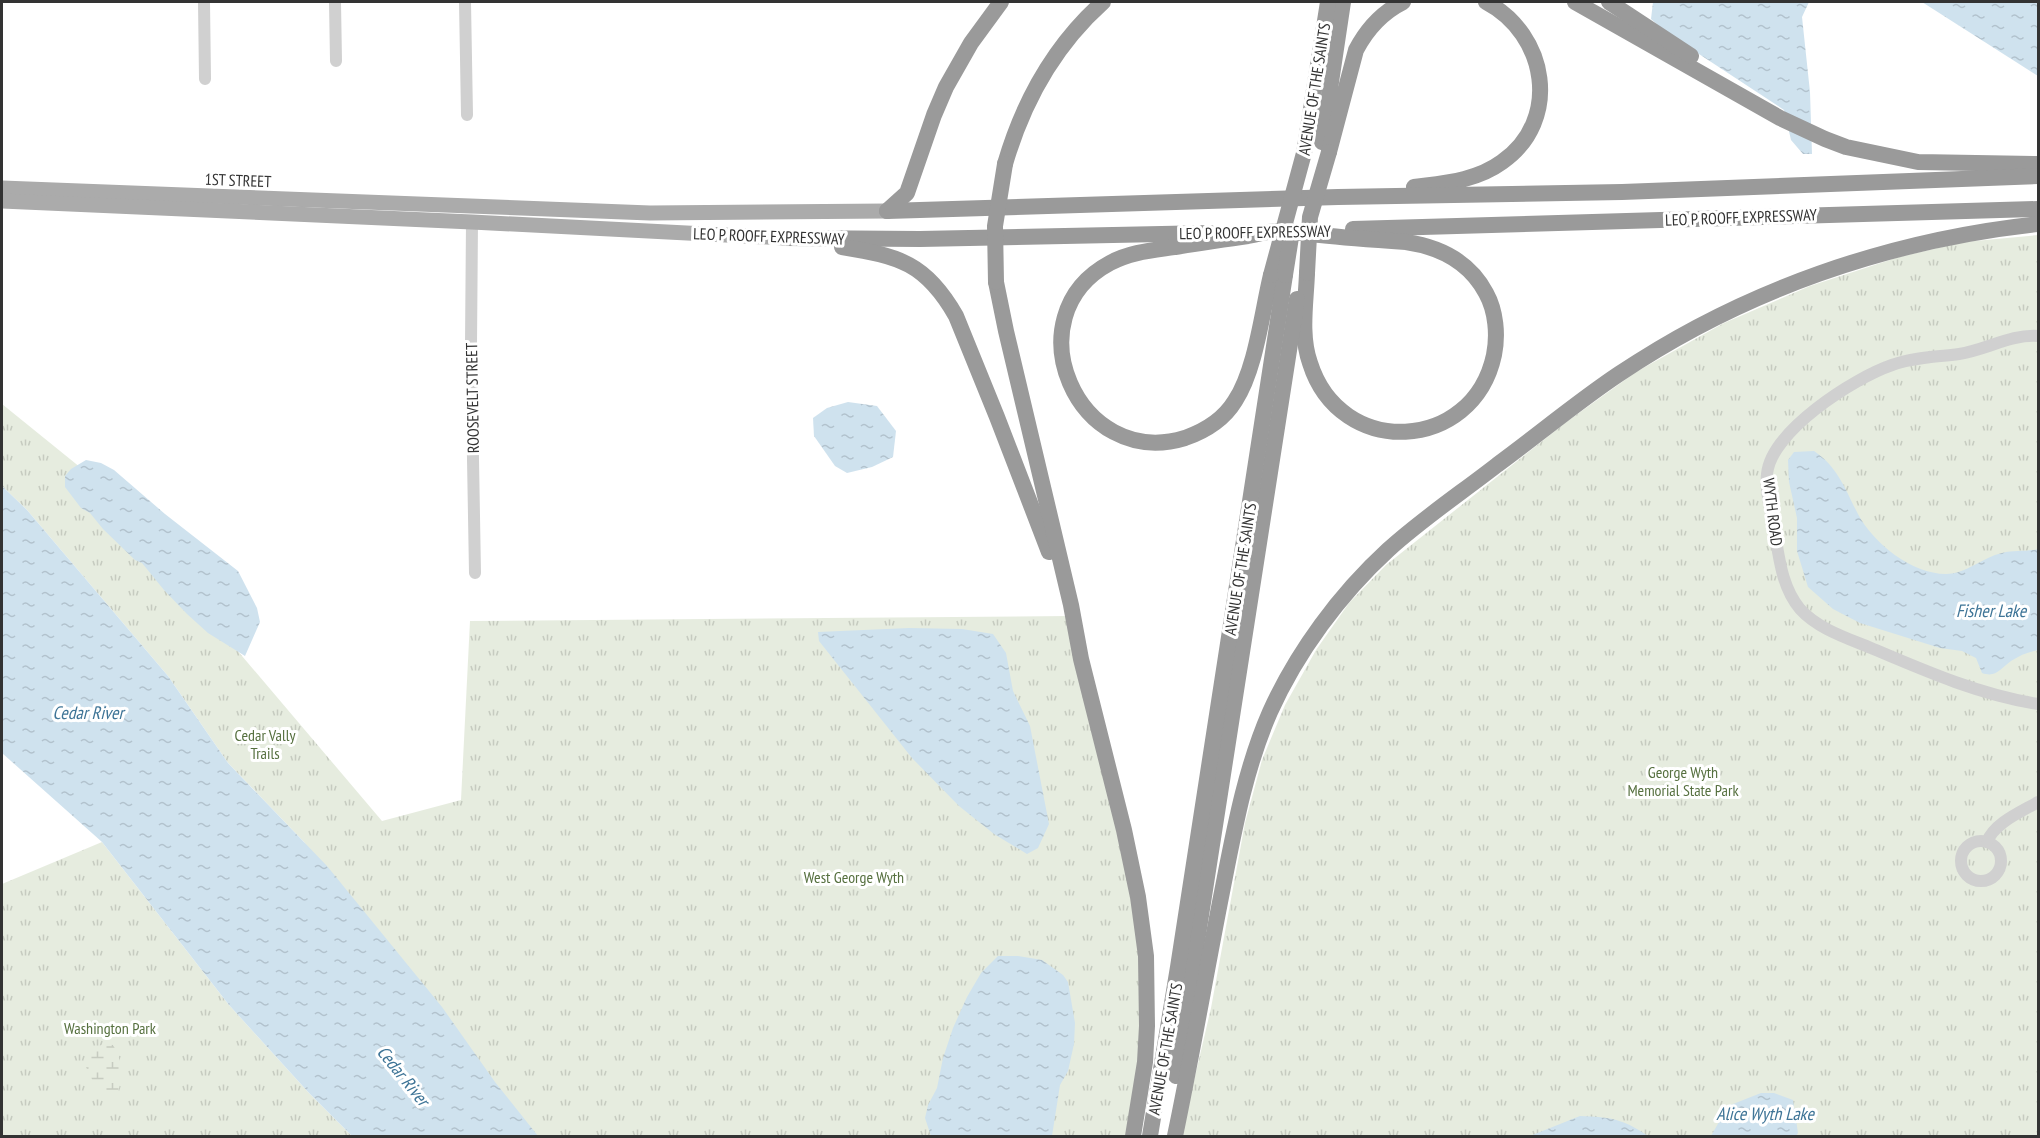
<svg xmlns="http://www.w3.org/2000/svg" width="2040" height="1138" viewBox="0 0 2040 1138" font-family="'PT Sans Narrow',sans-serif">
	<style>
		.grass { fill: url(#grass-tufts) }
		.wetland { fill: url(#wetland-marsh) }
		.water { fill: url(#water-ripples) }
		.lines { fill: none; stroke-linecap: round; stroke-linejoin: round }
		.minor { stroke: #d0d0d0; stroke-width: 12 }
		.major { stroke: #ababab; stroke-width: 15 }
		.highway { stroke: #9a9a9a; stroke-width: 16 }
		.highway-bridge { stroke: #9a9a9a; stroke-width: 16 }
		.labels { text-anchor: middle; stroke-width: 6; stroke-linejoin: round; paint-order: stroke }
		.street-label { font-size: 16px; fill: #333; stroke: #fff }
		.park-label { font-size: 16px; fill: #56703f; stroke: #fff }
		.water-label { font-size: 18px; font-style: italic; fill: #3f7597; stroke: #fff }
	</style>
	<defs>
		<pattern id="grass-tufts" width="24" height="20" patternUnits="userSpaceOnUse" patternTransform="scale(1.5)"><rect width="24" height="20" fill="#e6ecdf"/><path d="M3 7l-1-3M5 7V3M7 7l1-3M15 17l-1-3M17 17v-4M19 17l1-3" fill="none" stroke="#c6cbc0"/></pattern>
		<pattern id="wetland-marsh" width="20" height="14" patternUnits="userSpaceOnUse" patternTransform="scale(1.5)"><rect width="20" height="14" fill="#e6ecdf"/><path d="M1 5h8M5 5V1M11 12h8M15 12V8" fill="none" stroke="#c6cbc0"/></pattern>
		<pattern id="water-ripples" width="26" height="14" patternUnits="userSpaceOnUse" patternTransform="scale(1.5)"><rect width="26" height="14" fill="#cfe2ee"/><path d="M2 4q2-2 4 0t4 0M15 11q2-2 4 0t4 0" fill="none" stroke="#b2c2cd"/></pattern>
	</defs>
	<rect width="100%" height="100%" fill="#fff"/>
	<g class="grass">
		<path d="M2038,235V1136H1181L1211,1008L1245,823L1262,760L1285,705L1316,650L1349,603L1386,565L1565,423L1636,372L1724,323L1810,286L1899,257L1964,242Z"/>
		<path d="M2,404L86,472L382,821L461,800L470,621L1068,616L1146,956L1132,1136H501L304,842L228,763L168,676L27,510L2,486Z"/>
		<path d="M102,842L229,1005L309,1093L352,1136H2V884Z"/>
	</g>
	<path class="wetland" d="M103,1044L113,1045C123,1060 122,1076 118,1093L109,1097L98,1092L85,1065L92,1051Z"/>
	<g class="water">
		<path d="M1653,2H1809L1802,17L1810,92L1812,154H1803L1791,140L1784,110L1667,33L1651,19Z"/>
		<path d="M1922,2H2038V76Z"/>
		<path d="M848,402L877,406L896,431L893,457L872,467L847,473L835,466L814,436L813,418L827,408Z"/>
		<path d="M1814,451C1838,467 1845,489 1858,514C1873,543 1912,574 1946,574C1966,574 1983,557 2002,553C2014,550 2026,552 2038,549V650C2028,652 2020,655 2011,661C2000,669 1996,678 1982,673L1976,658L1962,651L1940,648L1860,623L1833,609L1808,587L1797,551V518L1789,482L1788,460L1794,452Z"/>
		<path d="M86,460L101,463L114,470L165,514L238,571L257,608L260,622L245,656L208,633L187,614L164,590L142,563L135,560L103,529L90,513L81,508L65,487V476L71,469Z"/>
		<path d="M2,486L27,510L168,676L228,763L327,866L442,1007L495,1082L538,1136H352L309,1093L229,1005L102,842L2,753Z"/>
		<path d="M909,628L962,629L993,634L1006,653L1013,691L1030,726L1049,824L1038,848L1027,854L994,834L959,806L912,758L819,641L818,632Z"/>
		<path d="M998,956H1018L1042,960L1063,975L1068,982L1075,1023L1074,1044L1068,1071L1060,1085L1052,1136H931L925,1118L928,1105L937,1088L943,1058L953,1028L967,997L981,973Z"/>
		<path d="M1761,1093H1774L1793,1100L1798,1133L1796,1136H1711L1728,1106Z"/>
		<path d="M1580,1116C1611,1117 1623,1119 1648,1136H1530Z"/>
	</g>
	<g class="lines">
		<g class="minor">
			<path d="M204,2L205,79"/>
			<path d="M335,2L336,61"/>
			<path d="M465,2L467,115"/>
			<path d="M472,222L471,345L475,573"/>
			<path d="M2038,336C2011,334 1986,350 1959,354C1937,357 1914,357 1892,365C1854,378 1771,431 1767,474C1765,492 1771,511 1774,528C1779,556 1781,586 1800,609C1818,629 1847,638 1871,648C1925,671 1980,695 2038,704"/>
			<circle cx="1981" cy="861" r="20"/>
			<path d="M1987,842C1994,823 2021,812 2038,802"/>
		</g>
		<g class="major">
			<path d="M2,188L650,213L887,211"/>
			<path d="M2,201L472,222L785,238"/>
		</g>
		<g class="highway">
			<path d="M1575,2L1780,118L1825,139L1846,147L1918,162L2038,164"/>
			<path d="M1609,2L1691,56"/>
			<path d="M1322,142L1343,2"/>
			<path d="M1329,152L1356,50C1367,29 1381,13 1403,2"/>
			<path d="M1304,153L1328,2"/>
			<path d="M1005,164C1023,102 1055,45 1103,2"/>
			<path d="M1414,187C1444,183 1476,181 1502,162C1562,120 1547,34 1486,2"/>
			<path d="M887,211L1338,197L1622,192L2038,176"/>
			<path d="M887,211L907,193L934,115L946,87L971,43L1001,2"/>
			<path d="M1353,229L2038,209"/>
			<path d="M785,238L920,239L1210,233"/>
			<path d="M842,247C899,256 926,263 956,316L997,417L1049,552"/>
			<path d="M1271,275C1262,312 1256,369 1235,401C1224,419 1205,431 1185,438C1077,471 1011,316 1110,263C1132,251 1157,250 1181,246C1203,243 1225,239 1248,236C1258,234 1269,231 1279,231C1293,231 1306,234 1320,235C1348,238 1377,240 1406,242C1440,247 1469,261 1486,293C1496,311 1498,335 1494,355C1473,453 1340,459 1310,363C1300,335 1306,302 1307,273"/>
			<path d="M996,282L1006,331L1071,605L1081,659L1124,830L1138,897L1146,956L1147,1026L1145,1062L1133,1136"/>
			<path d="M1176,1076L1297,299"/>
			<path d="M1150,1136L1178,967L1285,275"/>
			<path d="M1175,1136C1192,1055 1206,973 1222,892C1234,831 1245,769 1270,712C1297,652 1340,594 1388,550C1422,519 1461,493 1497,465C1538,435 1577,402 1619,374C1744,290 1889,240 2038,224"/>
		</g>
		<g class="highway-bridge">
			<path d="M1307,273L1310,217L1329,152"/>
			<path d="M1271,275L1304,153"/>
			<path d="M1285,275L1292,231"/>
			<path d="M996,282L995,226L1005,164"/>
		</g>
	</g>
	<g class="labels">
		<g class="street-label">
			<text transform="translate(1314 89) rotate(-81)" y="6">AVENUE OF THE SAINTS</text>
			<text transform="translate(238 180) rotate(2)" y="6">1ST STREET</text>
			<text transform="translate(1741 217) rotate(-2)" y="6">LEO P ROOFF EXPRESSWAY</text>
			<text transform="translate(1255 232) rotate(-1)" y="6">LEO P ROOFF EXPRESSWAY</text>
			<text transform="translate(769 236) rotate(2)" y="6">LEO P ROOFF EXPRESSWAY</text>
			<text transform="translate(472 398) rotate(-91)" y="6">ROOSEVELT STREET</text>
			<text transform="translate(1773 512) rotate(83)" y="6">WYTH ROAD</text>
			<text transform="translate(1240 569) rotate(-81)" y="6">AVENUE OF THE SAINTS</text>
			<text transform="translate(1165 1049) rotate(-80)" y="6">AVENUE OF THE SAINTS</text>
		</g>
		<g class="park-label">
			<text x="265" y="741">Cedar Vally<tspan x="265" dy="18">Trails</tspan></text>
			<text x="1683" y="778">George Wyth<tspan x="1683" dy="18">Memorial State Park</tspan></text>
			<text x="854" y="883">West George Wyth</text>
			<text x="110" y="1034">Washington Park</text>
		</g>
		<g class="water-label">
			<text x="1991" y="617">Fisher Lake</text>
			<text x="88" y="719">Cedar River</text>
			<text transform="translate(403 1076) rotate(51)" y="6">Cedar River</text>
			<text x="1765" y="1120">Alice Wyth Lake</text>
		</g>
	</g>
	<rect width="2040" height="1138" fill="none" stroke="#333333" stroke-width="6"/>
</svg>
